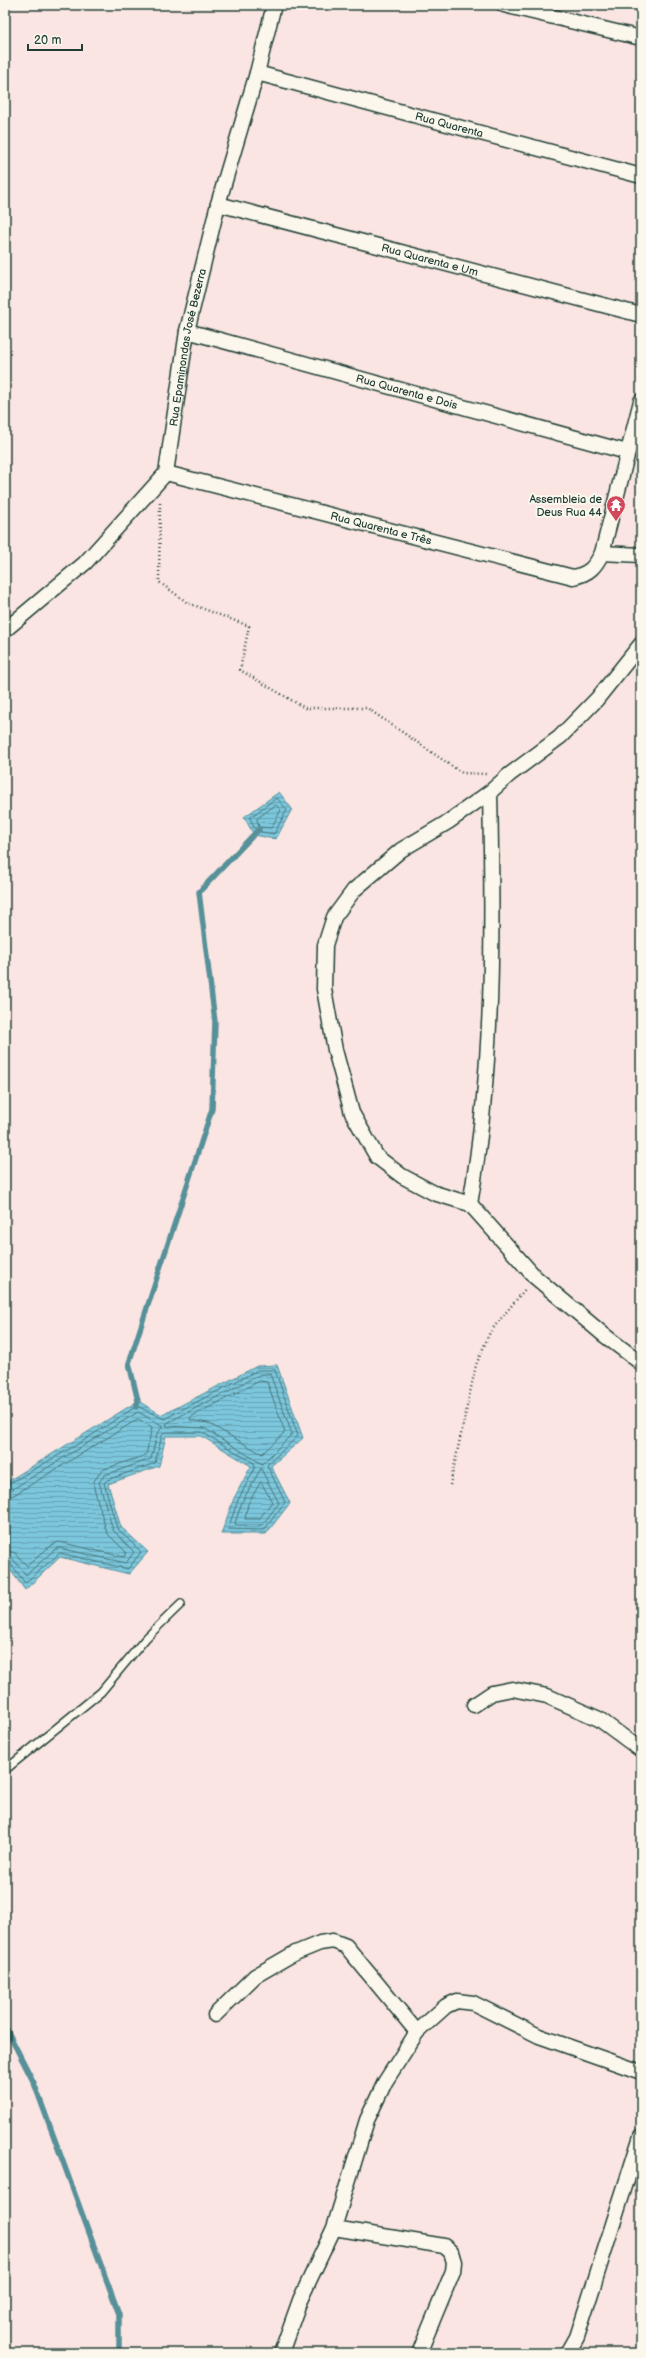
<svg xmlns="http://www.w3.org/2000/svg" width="646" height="2358" viewBox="0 0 646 2358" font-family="'Balsamiq Sans',sans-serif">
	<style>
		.water { fill: url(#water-rules); stroke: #579099 }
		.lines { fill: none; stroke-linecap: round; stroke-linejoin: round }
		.shore { stroke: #457478; stroke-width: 1 }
		.stream { stroke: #579099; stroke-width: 5.5 }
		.lane-casing { stroke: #1f3d34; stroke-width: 10 }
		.street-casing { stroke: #1f3d34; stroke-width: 17 }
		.path { stroke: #1f3d34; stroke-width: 2.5; stroke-dasharray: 1 3; stroke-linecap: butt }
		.lane { stroke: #fbf7ec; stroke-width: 7 }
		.street { stroke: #fbf7ec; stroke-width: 14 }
		.labels { text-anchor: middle; stroke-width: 4; stroke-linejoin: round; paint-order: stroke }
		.street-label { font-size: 11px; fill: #1f3d34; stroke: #fbf7ec }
		.poi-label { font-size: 11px; fill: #1f3d34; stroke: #fbf7ec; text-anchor: end }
	</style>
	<defs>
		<pattern id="water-rules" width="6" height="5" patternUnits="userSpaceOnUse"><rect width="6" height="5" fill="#7dc7dd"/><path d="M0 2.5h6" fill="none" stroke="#66a3b4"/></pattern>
	</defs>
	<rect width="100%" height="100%" fill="#fae5e2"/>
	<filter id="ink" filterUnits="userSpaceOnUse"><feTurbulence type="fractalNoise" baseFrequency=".025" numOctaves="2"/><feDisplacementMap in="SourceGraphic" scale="8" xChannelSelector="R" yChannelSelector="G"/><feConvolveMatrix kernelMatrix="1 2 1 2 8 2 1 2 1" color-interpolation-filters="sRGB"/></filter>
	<g filter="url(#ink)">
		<g class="water">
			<path d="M279,792L292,809L276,839L254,835L244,817Z"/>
			<path d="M277,1365L303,1438L271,1466L290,1503L266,1534H221L234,1498L251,1466L201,1436H166L159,1466L108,1484L121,1527L148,1552L129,1574L60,1557L25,1590L5,1563V1483L138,1401L162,1415L257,1366Z"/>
		</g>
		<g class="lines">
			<g class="shore">
				<path d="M277,798L287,810L274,834L256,831L250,818Z"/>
				<path d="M276,805L281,810L271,828L259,827L257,819Z"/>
				<path d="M270,1374L292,1434L262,1464L204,1428L166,1426L167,1423L259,1375Z"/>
				<path d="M260,1381L267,1382L285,1432L262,1454L208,1423L190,1420L191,1417Z"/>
				<path d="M261,1469L279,1503L262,1525H236L235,1523L242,1502Z"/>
				<path d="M261,1482L272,1502L259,1519H245L248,1504Z"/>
				<path d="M5,1486L78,1444L137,1406L164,1419L258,1370H275L298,1436L267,1465L285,1502L264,1530L228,1529L238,1500L255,1468L254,1463L202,1432H165L162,1435L155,1463L107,1480L104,1483L117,1528L141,1552L128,1569L60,1553L25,1583L10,1563L5,1561"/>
				<path d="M5,1491L11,1490L138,1412L163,1426L157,1434L151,1459L105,1475L99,1482L113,1530L134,1552L126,1563L59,1548L54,1550L26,1575L12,1558L5,1556"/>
				<path d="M5,1497L14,1495L138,1419L152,1427L146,1455L102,1470L94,1481V1488L107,1533L126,1552L124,1557L59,1542L50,1546L27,1566L15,1553L5,1550"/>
			</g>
			<g class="stream">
				<path d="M136,1407L138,1401L129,1363L212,1109L215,1022L199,892L259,829"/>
				<path d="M5,2026L34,2083L119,2314V2353"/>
			</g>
			<defs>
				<path id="lane" d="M5,1770L101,1692L146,1638L181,1604"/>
				<g id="street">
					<path d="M504,5L641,38"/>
					<path id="s1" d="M257,73L641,176"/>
					<path id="s2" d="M218,204L641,315"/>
					<path id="s3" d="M187,331L627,452"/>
					<path id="s4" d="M166,473L573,577C589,574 595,567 602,553L641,401"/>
					<path d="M602,553L641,555"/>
					<path id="s5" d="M5,630L85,563L166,473L187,331L218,204L257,73L274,5"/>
					<path d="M641,644L597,699L560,737L509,775L490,792L448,822L401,850L354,890L334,917L325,945L324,989L335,1050L352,1113L377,1157L402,1176L434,1193L470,1204L535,1277L604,1335L641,1363"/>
					<path d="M470,1204C494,1067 493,930 490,792"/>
					<path d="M474,1705L492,1693L512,1689L547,1696L599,1719L641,1750"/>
					<path d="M215,2015L255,1976L293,1954L320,1943L333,1941L346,1946L417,2032"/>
					<path d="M334,2228L444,2246L451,2252L454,2262L453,2271L420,2351"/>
					<path d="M281,2353L300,2300L334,2228L367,2120L385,2082L417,2032L446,2006L457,2001L473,2003L539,2036L641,2072"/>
					<path d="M568,2353L577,2337L641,2136"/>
				</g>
			</defs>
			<use href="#lane" class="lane-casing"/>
			<use href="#street" class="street-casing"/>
			<g class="path">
				<path d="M160,503L159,582L188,603L249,626L240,670L305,708H367L462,773L487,774"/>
				<path d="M450,1485L476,1365L490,1332L526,1288"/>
			</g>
			<use href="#lane" class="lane"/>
			<use href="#street" class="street"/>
		</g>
	</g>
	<defs>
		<symbol id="temple-pin" viewBox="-11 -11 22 30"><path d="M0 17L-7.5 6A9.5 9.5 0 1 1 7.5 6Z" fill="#d1495b" stroke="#fbf7ec"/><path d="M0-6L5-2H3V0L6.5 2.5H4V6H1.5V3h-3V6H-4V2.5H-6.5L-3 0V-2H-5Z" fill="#fff"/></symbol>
	</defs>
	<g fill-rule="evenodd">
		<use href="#temple-pin" x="605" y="494" width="22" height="30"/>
	</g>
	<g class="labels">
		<g class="street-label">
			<text dy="4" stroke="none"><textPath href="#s1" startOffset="199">Rua Quarenta</textPath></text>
			<text dy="4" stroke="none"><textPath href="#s2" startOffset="219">Rua Quarenta e Um</textPath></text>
			<text dy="4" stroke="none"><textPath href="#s5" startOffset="353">Rua Epaminondas José Bezerra</textPath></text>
			<text dy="4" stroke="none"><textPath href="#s3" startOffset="228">Rua Quarenta e Dois</textPath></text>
			<text dy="4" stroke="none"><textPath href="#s4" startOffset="222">Rua Quarenta e Três</textPath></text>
		</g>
		<g class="poi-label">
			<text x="602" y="503">Assembleia de<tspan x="602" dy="13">Deus Rua 44</tspan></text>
		</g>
	</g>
	<rect width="646" height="2358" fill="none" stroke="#fbf7ec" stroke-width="20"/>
	<rect x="10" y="10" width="626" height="2338" fill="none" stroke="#1f3d34" stroke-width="1.5" filter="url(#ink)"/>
	<path d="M28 44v6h54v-6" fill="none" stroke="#1f3d34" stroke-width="2"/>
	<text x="34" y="44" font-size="12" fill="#1f3d34" stroke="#fbf7ec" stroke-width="3" paint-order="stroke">20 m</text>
</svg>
